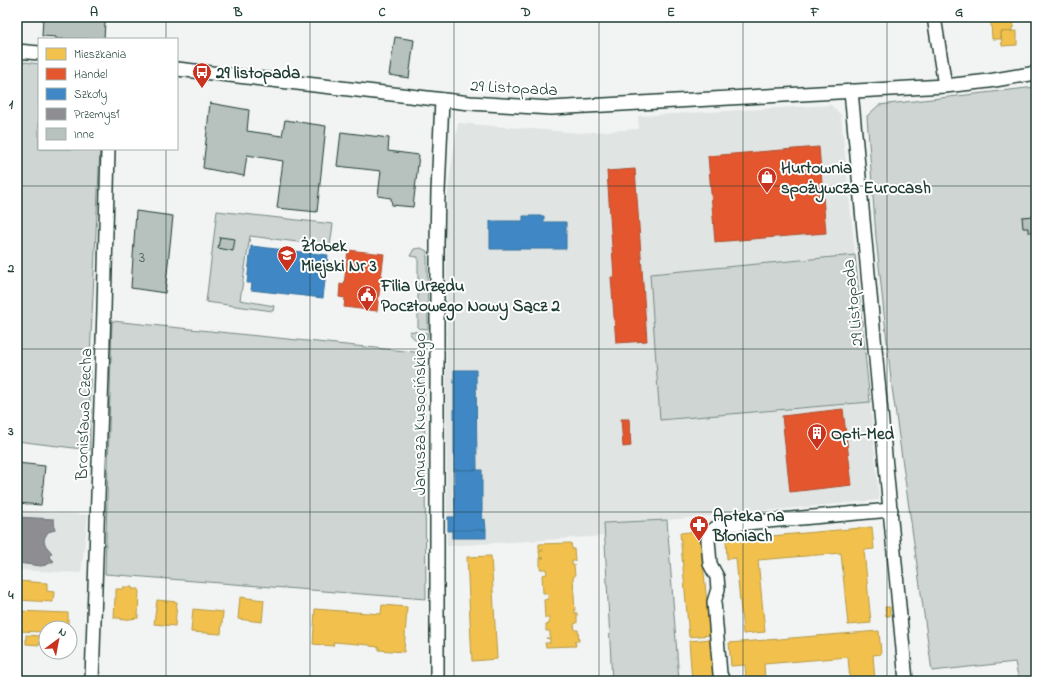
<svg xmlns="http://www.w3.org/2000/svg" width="1053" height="698" viewBox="0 0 1053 698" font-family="'Indie Flower',sans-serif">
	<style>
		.built { fill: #e0e4e3 }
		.green { fill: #ced5d3; stroke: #768984 }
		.homes { fill: #f2c14e; stroke: #b39946 }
		.shops { fill: #e4572e; stroke: #a94f30 }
		.schools { fill: #3f88c5; stroke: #35729a }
		.industry { fill: #8d8d92; stroke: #6c7576 }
		.building { fill: #b7c1bd; stroke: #1f3d34 }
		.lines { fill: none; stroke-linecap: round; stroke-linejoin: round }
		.minor-casing { stroke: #1f3d34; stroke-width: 16 }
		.minor { stroke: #fff; stroke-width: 13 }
		.grid { fill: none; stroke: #1f3d34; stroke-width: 1; stroke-opacity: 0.55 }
		.labels { text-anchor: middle; stroke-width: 4; stroke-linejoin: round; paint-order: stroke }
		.number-label { font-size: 15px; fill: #455e56 }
		.poi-label { font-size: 17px; font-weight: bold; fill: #1f3d34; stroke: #fff; text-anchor: start }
		.street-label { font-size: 17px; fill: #1f3d34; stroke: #fff }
		.neatline { fill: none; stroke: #1f3d34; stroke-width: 1.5 }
		.grid-label { font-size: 13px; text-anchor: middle; font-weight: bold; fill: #1f3d34 }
	</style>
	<rect width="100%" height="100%" fill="#f2f3f3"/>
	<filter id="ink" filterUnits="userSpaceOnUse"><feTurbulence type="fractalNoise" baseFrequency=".025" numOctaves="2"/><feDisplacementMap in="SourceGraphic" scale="8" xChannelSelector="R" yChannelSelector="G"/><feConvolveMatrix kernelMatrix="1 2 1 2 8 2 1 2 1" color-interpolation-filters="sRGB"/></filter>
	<g filter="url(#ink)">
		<g class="built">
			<path d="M831,105L841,115L855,255L650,274L760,412L870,402L879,500L667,520L604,523L605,536L447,546L446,406L447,282L445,226L449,182L458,123L580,133L639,129L638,116Z"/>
			<path d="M17,510L88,515L81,573L17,570Z"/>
		</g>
		<g class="green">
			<path d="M17,61L39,64V149H100L90,357V450L17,441Z"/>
			<path d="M1036,87V681H1019L1015,662L932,671L891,380L876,237L867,116L879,105Z"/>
			<path d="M217,211L333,224L330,246L250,236L240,300L274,306L273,311L206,302Z"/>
			<path d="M421,248L427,251L428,329L418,328V257L410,256L414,249Z"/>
			<path d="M855,255L870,402L660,420L650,274Z"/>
			<path d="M112,321L424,353L426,599L105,574Z"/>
			<path d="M409,331L428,333L427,339C418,341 412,340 409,331Z"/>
			<path d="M667,520L679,681H612L604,523Z"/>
		</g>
		<g class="homes">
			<path d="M1013,21L1014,27H1012V32H1001V39H992L991,22Z"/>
			<path d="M1017,31V45L1002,46L1001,32Z"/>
			<path d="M872,527L874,549L864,550L871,623L848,625L841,553L758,560L765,632L743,634L736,558L727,559L726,540Z"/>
			<path d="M700,531L710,635L689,637L680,533Z"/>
			<path d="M571,543L572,549H574L575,561H572V565H574L575,576L573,577L575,613H577V623L574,624L575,630H578L579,641H575L576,646L546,647L545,643H550V639L546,638H550V631H546V625L549,624V618H545L544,600L548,599V593H543L542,575L547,574L546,569H540V558H544H540L539,551H543V550H539V544Z"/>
			<path d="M491,556L497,659L472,661L467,557Z"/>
			<path d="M17,581L47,583V591L54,592L53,602L17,600Z"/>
			<path d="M123,587H132V589H139L138,618L121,620V618H114L115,598H116V589H123Z"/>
			<path d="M240,597L264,600L262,622L238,619Z"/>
			<path d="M157,600L177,602L175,626L154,624Z"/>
			<path d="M382,605L407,607L404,652L379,650V647L370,646V645L334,642L333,646L313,644L315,609L381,614Z"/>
			<path d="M885,607H890V616H886Z"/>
			<path d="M193,609L223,612L221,634L191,632Z"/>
			<path d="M17,611L68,613V628H46V632L17,631Z"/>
			<path d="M879,631L881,654L873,655L875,681H850L848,657L764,664L765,681H746L745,665L731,666L729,643Z"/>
			<path d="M26,635L41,636L40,645L26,644Z"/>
			<path d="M711,639L715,681H692L689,641Z"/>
		</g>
		<g class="shops">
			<path d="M819,147L826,233L715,242L708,156Z"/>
			<path d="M635,169L647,341L616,343L611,277H614L607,171Z"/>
			<path d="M348,250L384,254L377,311L344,307L345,298L339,297L340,284L344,285Z"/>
			<path d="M843,409L852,485L790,492L782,416Z"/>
			<path d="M621,419H629L631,446L623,447Z"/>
		</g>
		<g class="schools">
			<path d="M523,216H544V222H566V249H490V221H523Z"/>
			<path d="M251,246L328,255L323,298L251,290L252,283H247Z"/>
			<path d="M454,370H476L477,470H454Z"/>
			<path d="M454,470H482V520L485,519L486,530L448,531V517H455Z"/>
			<rect x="452" y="530" width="34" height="8"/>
		</g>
		<path class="industry" d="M17,517L54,519L55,530L48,532L45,537L44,541L46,546L52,553L49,556L54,561L46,565L41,566L17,563Z"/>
		<g class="building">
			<path d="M43,17H70L105,21L104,39H56V37L42,36Z"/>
			<path d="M395,37L414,40L409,78L389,75Z"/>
			<path d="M210,103L249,110L247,131L282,136L285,120L326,126L317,212L277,208L283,161L247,155L244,176L203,168Z"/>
			<path d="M341,132L389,138L388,151L419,155L413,207L392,205L391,198L378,196L381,171L337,166Z"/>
			<path d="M136,211L173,216L165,293L131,288Z"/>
			<path d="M1036,216V228H1033V232H1028V228H1023L1022,217Z"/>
			<path d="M220,237L235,239L233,251L218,248Z"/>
			<path d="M17,463L45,466L41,505L17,503Z"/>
		</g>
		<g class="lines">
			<defs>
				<g id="minor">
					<path d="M934,17L945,86"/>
					<path d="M17,51L39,53"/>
					<path d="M177,69L470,103L551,108L945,86L989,81L1036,73"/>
					<path d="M851,91L906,681"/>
					<path d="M92,681L104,310L108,149"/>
					<path d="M437,681V243L438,192L442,100"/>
					<path d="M723,681L720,674L714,602L718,589L717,577L710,564L708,540C710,531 715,527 723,525L891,510"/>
				</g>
			</defs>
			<use href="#minor" class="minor-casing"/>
			<use href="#minor" class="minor"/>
		</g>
	</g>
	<path class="grid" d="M166,17V39M310,17V681M454,17V681M599,17V681M743,17V681M887,17V681M166,149V681M17,186H1036M17,349H1036M17,512H1036"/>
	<defs>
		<symbol id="bus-pin" viewBox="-11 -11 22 30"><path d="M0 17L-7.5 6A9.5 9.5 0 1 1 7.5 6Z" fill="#c8321e" stroke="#fff"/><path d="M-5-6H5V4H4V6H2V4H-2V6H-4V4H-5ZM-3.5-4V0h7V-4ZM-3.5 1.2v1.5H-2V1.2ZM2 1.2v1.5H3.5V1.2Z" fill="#fff"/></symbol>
		<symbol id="shop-pin" viewBox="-11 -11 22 30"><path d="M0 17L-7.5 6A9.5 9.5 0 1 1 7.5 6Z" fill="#c8321e" stroke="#fff"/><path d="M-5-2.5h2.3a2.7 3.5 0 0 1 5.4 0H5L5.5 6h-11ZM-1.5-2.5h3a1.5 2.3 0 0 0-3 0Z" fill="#fff"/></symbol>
		<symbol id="school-pin" viewBox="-11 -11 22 30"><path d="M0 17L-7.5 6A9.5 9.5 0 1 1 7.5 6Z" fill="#c8321e" stroke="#fff"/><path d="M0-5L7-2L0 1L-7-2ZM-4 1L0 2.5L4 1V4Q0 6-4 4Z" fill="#fff"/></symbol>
		<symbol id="civic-pin" viewBox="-11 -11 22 30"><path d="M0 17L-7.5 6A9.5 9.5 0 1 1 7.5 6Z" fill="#c8321e" stroke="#fff"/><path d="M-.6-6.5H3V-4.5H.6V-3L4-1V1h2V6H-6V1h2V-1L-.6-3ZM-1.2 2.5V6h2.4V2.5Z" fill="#fff"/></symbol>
		<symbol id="building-pin" viewBox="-11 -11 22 30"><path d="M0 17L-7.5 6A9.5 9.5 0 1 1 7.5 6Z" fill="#c8321e" stroke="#fff"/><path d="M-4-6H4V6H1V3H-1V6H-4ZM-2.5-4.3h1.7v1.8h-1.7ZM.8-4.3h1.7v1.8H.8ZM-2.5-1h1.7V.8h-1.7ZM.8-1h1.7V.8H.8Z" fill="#fff"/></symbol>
		<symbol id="pharmacy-pin" viewBox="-11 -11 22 30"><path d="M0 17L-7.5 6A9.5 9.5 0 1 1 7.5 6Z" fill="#c8321e" stroke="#fff"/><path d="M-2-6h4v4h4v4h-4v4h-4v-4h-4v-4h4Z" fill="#fff"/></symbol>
	</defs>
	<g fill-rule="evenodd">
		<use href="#bus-pin" x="191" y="61" width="22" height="30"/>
		<use href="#shop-pin" x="756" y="166" width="22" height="30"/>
		<use href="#school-pin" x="276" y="244" width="22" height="30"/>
		<use href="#civic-pin" x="356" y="284" width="22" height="30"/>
		<use href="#building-pin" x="806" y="422" width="22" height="30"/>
		<use href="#pharmacy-pin" x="688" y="514" width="22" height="30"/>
	</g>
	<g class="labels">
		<g class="number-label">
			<text x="142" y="262">3</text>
		</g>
		<g class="poi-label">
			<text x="216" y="78">29 listopada</text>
			<text x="781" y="173">Hurtownia<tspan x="781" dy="20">spożywcza Eurocash</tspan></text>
			<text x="301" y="251">Żłobek<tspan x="301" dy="20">Miejski Nr 3</tspan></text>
			<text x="381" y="291">Filia Urzędu<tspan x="381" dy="20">Pocztowego Nowy Sącz 2</tspan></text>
			<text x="831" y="439">Opti-Med</text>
			<text x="713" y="521">Apteka na<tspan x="713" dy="20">Błoniach</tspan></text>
		</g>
		<g class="street-label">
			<text transform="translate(514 87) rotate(3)" y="6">29 Listopada</text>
			<text transform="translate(852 303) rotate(-96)" y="6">29 Listopada</text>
			<text transform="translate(83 414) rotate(-88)" y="6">Bronisława Czecha</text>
			<text transform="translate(419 414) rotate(-90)" y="6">Janusza Kusocińskiego</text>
		</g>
	</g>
	<rect width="1053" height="698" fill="none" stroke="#fff" stroke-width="44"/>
	<rect x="38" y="38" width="140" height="112" fill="#ffffff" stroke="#a5b1ae"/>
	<rect x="46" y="48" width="20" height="12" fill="#f2c14e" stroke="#a5b1ae"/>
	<text x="74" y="58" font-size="12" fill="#1f3d34">Mieszkania</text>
	<rect x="46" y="68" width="20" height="12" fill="#e4572e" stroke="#a5b1ae"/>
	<text x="74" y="78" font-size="12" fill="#1f3d34">Handel</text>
	<rect x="46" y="88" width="20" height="12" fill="#3f88c5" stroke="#a5b1ae"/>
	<text x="74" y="98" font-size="12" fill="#1f3d34">Szkoły</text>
	<rect x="46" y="108" width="20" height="12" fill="#8d8d92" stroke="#a5b1ae"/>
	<text x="74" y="118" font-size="12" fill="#1f3d34">Przemysł</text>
	<rect x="46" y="128" width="20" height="12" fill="#b7c1bd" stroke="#a5b1ae"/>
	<text x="74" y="138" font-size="12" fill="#1f3d34">Inne</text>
	<g transform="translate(58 640) rotate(32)"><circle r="19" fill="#ffffff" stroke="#a5b1ae"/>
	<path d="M0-3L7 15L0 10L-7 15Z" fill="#c8321e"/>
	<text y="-6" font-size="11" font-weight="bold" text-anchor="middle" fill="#1f3d34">N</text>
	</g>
	<rect x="22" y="22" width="1009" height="654" class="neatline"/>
	<g class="grid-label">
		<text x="94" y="16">A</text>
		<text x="238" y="16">B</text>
		<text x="382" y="16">C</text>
		<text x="526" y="16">D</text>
		<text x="671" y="16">E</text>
		<text x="815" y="16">F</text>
		<text x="959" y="16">G</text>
		<text x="11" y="108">1</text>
		<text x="11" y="272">2</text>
		<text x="11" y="435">3</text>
		<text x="11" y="599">4</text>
	</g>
</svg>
